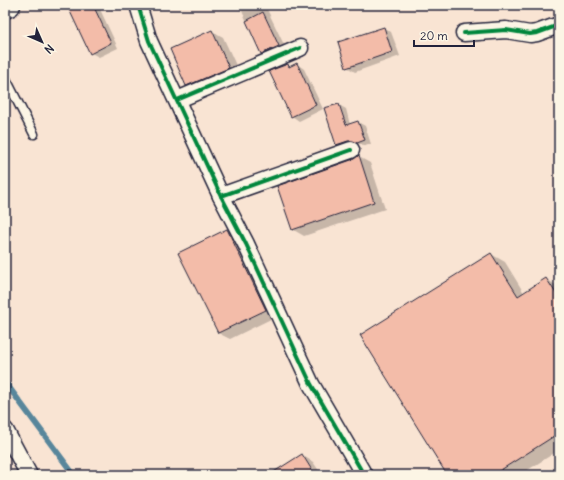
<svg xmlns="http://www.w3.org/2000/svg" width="564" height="480" viewBox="0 0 564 480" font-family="Delius,sans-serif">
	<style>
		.shadow { fill: #0003 }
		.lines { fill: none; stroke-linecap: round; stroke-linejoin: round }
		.stream { stroke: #58869b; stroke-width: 6 }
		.building { fill: #f3bca9; stroke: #22223b }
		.service-casing { stroke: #22223b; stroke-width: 11 }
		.minor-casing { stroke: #22223b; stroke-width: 19 }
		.secondary-casing { stroke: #22223b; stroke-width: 25 }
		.service { stroke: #fcf5e5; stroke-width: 8 }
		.minor { stroke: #fcf5e5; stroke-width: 16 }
		.secondary { stroke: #fcf5e5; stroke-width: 22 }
		.cycleway-casing { stroke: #fcf5e5; stroke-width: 6 }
		.cycleway { stroke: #00873e; stroke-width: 4 }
	</style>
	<rect width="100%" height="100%" fill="#f9e4d3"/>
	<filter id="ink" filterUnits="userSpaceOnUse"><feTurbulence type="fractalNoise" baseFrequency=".025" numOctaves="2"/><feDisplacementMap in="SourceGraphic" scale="8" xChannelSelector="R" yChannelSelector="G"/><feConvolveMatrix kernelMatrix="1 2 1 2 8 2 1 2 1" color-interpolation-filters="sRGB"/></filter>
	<g filter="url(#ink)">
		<g class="shadow">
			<path d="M68,5H98L118,48L99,57L91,53Z"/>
			<path d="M239,5H265L287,51L270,58L262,53Z"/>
			<path d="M384,28L391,32L400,56L355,72L347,67Z"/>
			<path d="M212,31L223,37L240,74L199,92L187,85Z"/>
			<path d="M297,64L304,69L323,109L299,121L292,116L287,65L291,67Z"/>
			<path d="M339,105L346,109L350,125L358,122L365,126L371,144L365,146L361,144H355L343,148L337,145Z"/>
			<path d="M359,157L370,163L385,209L304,236L292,229Z"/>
			<path d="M227,230L239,236L277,316L230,339L218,333Z"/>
			<path d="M491,254L505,262L524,293L546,279L559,287V450L520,475H448Z"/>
			<path d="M302,455L313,462L322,475H271Z"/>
		</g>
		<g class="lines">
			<path class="stream" d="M5,382L74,475"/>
		</g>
		<g class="building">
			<path d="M67,5H93L111,43L90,54Z"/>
			<path d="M263,12L279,46L261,54L246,21Z"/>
			<path d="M384,27L392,52L346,68L338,42Z"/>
			<path d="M212,30L229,68L186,86L170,49Z"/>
			<path d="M297,63L316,105L291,117L269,71L288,64L289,67Z"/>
			<path d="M339,104L346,125L358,121L365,140L357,143L353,141H348L336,145L324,108Z"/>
			<path d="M359,155L374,202L292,230L277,186L354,159Z"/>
			<path d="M227,229L266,310L218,333L178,253Z"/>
			<path d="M491,253L518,296L546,278L559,298V433L493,475H447L360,335Z"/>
			<path d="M302,454L315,475H269Z"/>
		</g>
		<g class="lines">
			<defs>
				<path id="service" d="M5,77L34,134"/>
				<g id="minor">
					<path d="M138,5L149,41L221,196L246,244L311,384L364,475"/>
					<path d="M464,33L506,30L530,34L537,33L559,25"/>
					<path d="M177,100L300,48"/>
					<path d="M221,196L351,150"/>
					<path d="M5,430L29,475"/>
				</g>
				<path id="secondary" d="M5,7L9,5"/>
			</defs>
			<use href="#service" class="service-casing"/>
			<use href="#minor" class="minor-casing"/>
			<use href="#secondary" class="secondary-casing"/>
			<use href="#service" class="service"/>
			<use href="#minor" class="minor"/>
			<use href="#secondary" class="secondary"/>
			<defs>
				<g id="cycleway">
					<path d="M138,5L149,41L221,196L246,244L311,384L364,475"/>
					<path d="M464,33L506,30L530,34L537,33L559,25"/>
					<path d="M177,100L300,48"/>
					<path d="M221,196L351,150"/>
				</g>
			</defs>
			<use href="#cycleway" class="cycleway-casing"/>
			<use href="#cycleway" class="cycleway"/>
		</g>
	</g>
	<rect width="564" height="480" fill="none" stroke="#fcf5e5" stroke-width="20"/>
	<rect x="10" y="10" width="544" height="460" fill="none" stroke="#22223b" stroke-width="1.5" filter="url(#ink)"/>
	<g transform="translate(42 42) rotate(135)" stroke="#fcf5e5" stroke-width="3" paint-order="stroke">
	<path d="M0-3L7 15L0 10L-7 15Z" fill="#22223b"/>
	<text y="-6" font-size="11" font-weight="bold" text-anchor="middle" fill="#22223b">N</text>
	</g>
	<path d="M414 40v6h60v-6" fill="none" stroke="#22223b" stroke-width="2"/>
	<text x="420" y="40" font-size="12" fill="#22223b" stroke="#fcf5e5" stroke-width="3" paint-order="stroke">20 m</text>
</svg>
